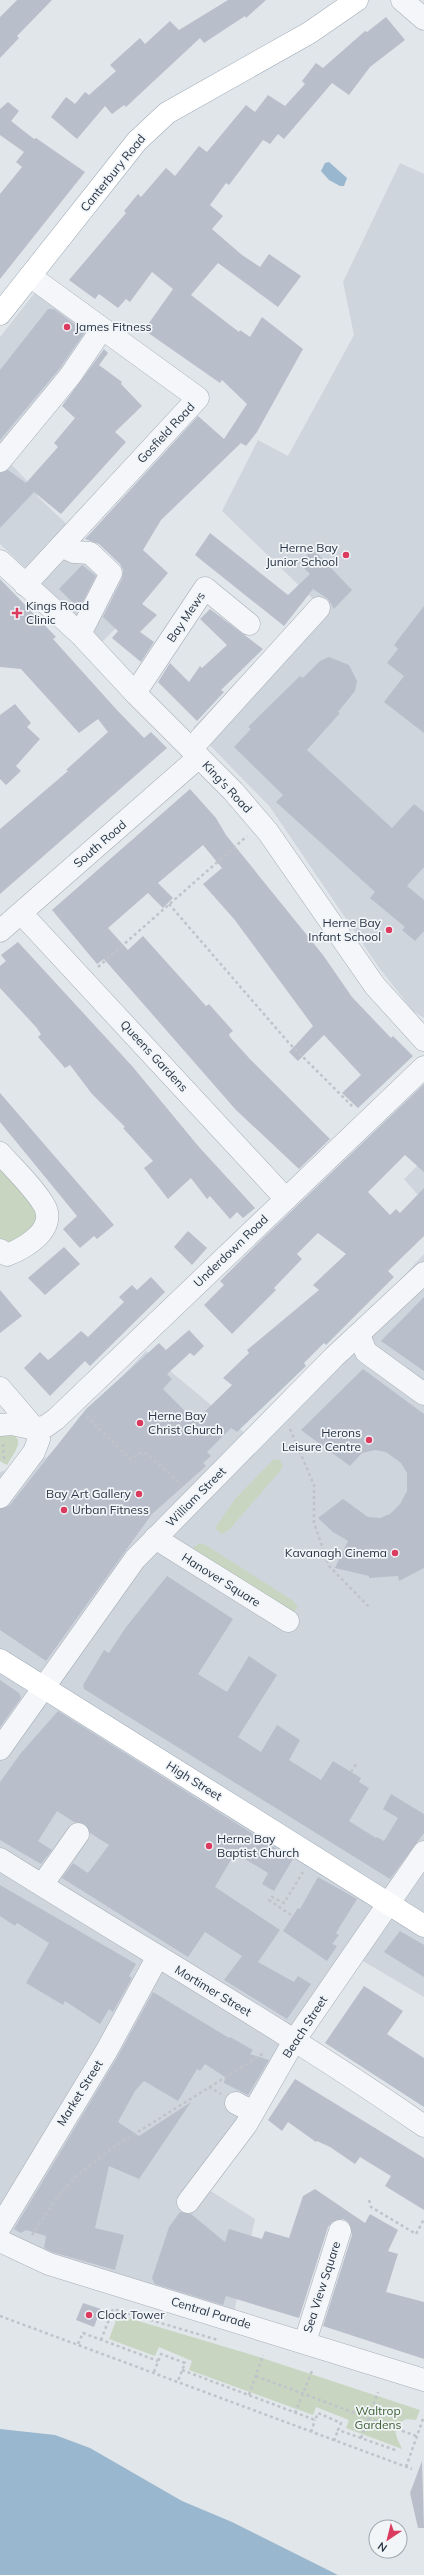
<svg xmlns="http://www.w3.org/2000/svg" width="424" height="2575" viewBox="0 0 424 2575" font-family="Mulish,sans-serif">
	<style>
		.built { fill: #cfd5dd }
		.green { fill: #c8d6c1 }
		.water { fill: #99b7ce }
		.building { fill: #b8bfca }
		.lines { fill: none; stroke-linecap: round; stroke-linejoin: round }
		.minor-casing { stroke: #a6adb6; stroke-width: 23 }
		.major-casing { stroke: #9fabb8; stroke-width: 23 }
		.path { stroke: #bfc4ca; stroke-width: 2.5; stroke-dasharray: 3 3; stroke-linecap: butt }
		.minor { stroke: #f4f6f9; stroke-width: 22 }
		.major { stroke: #fff; stroke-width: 22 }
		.poi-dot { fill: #db3b5e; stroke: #f1f5f8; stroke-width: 1.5 }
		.labels { text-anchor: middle; stroke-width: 3.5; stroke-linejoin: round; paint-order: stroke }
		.street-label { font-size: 12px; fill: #283445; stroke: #f1f5f8 }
		.poi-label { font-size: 12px; fill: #283445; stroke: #f1f5f8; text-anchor: start }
		.park-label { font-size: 12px; fill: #3f6234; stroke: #f1f5f8 }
	</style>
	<rect width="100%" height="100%" fill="#e1e6eb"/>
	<g class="built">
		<path d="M400,163L424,174V1018L413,1011L380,969L270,807L193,728L314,600L222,511L258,440L288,456L354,335L343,282Z"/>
		<path d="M37,290L102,336L6,459L36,490L37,496L145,598L102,642L0,544V337Z"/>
		<path d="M424,1159V1202L404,1179Z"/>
		<path d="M424,1254V1997L351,1954L198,2183L255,2219L234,2312L40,2252L0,2232V1472L47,1457L146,1351L252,1439Z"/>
	</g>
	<g class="green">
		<path d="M0,1165L38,1209L35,1229L18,1244L0,1243Z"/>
		<path d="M0,1433C30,1434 16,1450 7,1465L0,1461Z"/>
		<path d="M274,1459L280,1460L283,1466L281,1470L229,1530L222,1534L215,1528L235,1499Z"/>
		<path d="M198,1544H204L292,1600L298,1607L291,1616L192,1549Z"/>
		<path d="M118,2315L259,2357L420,2410L416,2420L406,2419C389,2428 397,2437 402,2449L346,2428L349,2420L316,2407L313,2415L189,2370L192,2361L159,2347L155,2356L109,2339Z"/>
	</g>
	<g class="water">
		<path d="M329,162L347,178L344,186H340L329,180L321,171L325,163Z"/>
		<path d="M0,2429L55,2435L90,2448L182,2501L232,2522L338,2575H0Z"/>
	</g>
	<g class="building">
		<path d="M17,0H52L17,36L19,38L0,58V17Z"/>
		<path d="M228,0H266L246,18L245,16L204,43L200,38L126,107L124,105L112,114L105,106L77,139L51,117L66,97L75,104L85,92L89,95L116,71L110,65L140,38L145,44L170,21L179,30Z"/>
		<path d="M386,17L405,40L370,67L349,95L332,83L284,139L278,134L270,144L263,140L229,185L226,183L210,205L223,216L212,229L242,255L260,267L269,254L301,276L278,307L218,263L191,295L239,332L240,330L250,337L262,317L303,349L257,432L246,446L241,443L161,520L143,550L168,573L142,604L157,615L140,632L154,642L141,662L112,638L118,631L103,617L122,579L123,570L120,564L99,544L85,539L198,416L224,439L247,404L222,380L220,383L144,330L173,289L152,272L130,302L126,299L118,308L99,294L95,299L69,280L126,213L124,211L138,194L141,197L166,168L175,176L199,146L207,152L246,105L255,112L268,95L285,106L305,84L302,81L316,63L323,68L365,31L367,32Z"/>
		<path d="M8,102L19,111L11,121L34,139L36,138L85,172L0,279V194L22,167L16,162L24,152L0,135V109Z"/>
		<path d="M48,309H54L85,332L60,368L0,440V370Z"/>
		<path d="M104,349L108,353L99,365L122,382L121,384L142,406L115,432L126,442L61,514L34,492L0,528V473L8,470L26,483L58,447L54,443L75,418L62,406Z"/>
		<path d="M210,533L288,595L310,574L299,563L313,549L352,590L334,609L328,599L313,589L284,626L195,555Z"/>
		<path d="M82,565L96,576L79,609L59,589Z"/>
		<path d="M0,579L56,637L53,639L116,709L144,738L151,732L167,748L0,894V829L68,771L66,770L108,732L98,719L79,733L21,669L0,667Z"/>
		<path d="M424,606V733L384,702L404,676L387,663L398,649L394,645Z"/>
		<path d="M210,609L263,649L221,690L224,692L197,721L158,682L170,663L189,682L200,666L202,668L227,645L200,619Z"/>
		<path d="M329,657L349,665L357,681L355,691L338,712L340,713L307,750L392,828L414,804L424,812V867L407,886L424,900V931L415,941L402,930L405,927L370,898L375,892L276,802L283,795L234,747L251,729L248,727L300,676L303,678L320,661Z"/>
		<path d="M15,704L31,723L27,727L40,739L16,766L21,771L6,785L0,779V715Z"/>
		<path d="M190,789L216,818L226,835L323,955L352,997L391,1038L393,1036L413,1056L358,1108L342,1093L361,1075L324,1035L298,1061L289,1052L313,1026L234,919L203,884L222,868L203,845L158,883L173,898L163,908L148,893L108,928L128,950L143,936L206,1006L209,1004L233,1031L229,1034L230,1037L249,1058L330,1139L299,1169L236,1110L104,959L97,964L52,910Z"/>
		<path d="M18,942L132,1066L199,1147L255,1208L243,1218L237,1212L230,1219L210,1196L207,1199L191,1178L168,1199L144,1168L153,1161L123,1128L125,1127L92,1094L70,1065L65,1068L38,1037L41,1034L36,1027L0,988V966L6,961L1,955Z"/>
		<path d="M424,1084V1172L405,1155L368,1192L390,1215L396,1209L400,1213L424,1188V1236L388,1271L394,1277L326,1345L324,1343L304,1363L306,1366L237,1432L231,1428L207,1452L211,1456L203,1463L206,1466L152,1514L46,1661L0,1630V1509L10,1505L86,1409L159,1343L166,1350L189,1330L204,1346L194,1356L190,1353L167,1374L172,1379L163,1389L195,1421L232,1385L223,1378L249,1353L247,1350L319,1290L313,1285L346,1254L318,1233L297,1254L302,1259L274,1288L276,1290L232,1334L204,1305L224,1285L220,1281L258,1243Z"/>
		<path d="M0,1093L114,1225L97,1239L94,1236L80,1248L63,1229L77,1216L0,1122Z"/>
		<path d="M188,1231L207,1248L192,1265L174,1247Z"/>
		<path d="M64,1247L80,1264L45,1295L28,1278Z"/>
		<path d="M151,1277L165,1292L90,1366L85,1361L50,1396L24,1368L40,1352L48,1360L51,1358L81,1331L88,1337L124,1302L119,1297L132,1285L137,1290Z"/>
		<path d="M0,1290L22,1316L0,1333Z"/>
		<path d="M424,1297V1371L381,1341Z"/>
		<path d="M363,1369L424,1414V1568L399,1581L398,1576L369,1578V1576L335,1568L348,1541L333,1532L318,1518L343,1499L368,1517L380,1518L390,1514L400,1504L407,1491V1473L401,1463L386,1452L375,1450L362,1453L350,1466L301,1430Z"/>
		<path d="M167,1576L233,1619L198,1674L227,1692L249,1656L277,1675L238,1737L261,1752L277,1725L300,1740L289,1760L321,1780L333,1761L361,1778L359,1782L369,1788L349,1821L376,1838L377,1837L384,1841L398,1818L383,1809L391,1794L424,1814V1833L390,1879L84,1689L83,1685L104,1650L109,1653L126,1627Z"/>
		<path d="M0,1680L19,1693L21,1698L0,1727Z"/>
		<path d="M58,1711L293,1859L274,1891L262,1884L268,1873L235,1853L215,1887L280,1930L258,1962L294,1982L298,1976L311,1984L287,2019L224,1980L242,1956L205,1932L188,1957L62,1878L73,1863L88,1873L109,1845L90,1833L85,1824L74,1822L57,1811L38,1841L52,1850L41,1864L0,1840V1782L21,1753Z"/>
		<path d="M318,1877L357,1899L336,1933L339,1935L332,1944L337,1946L327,1961L283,1931L298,1908L300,1909Z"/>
		<path d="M0,1885L136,1964L129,1976L132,1978L113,2012L109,2009L100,2024L65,2001L63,2005L26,1983L49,1943L17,1923L15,1926L0,1916Z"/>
		<path d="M400,1931L424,1945V1977L384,1952Z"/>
		<path d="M364,1986L403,2011L387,2034L424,2058V2107L325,2043Z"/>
		<path d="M153,1992L229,2038L230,2037L253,2050L250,2054L269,2060L248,2095L224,2083L225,2077L205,2064L200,2071L197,2069L178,2101L144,2081L135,2091L118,2122L139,2136L191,2102L139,2179L109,2166L95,2228L124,2235L115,2270L52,2252L44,2248L46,2236L26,2230L21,2233L14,2229L118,2056Z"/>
		<path d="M295,2079L424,2158V2210L385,2186L391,2176L360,2157L355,2164L330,2147L317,2141L316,2142L288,2122L282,2131L268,2120Z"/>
		<path d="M315,2189L365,2223L370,2214L398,2230L388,2251L398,2254L386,2292L424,2302V2359L323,2326L352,2235L349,2223L343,2219L332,2222L328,2227L299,2318L226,2296L223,2305L155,2284L152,2278L169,2227L180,2212L191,2214L225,2242L229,2229L262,2239L265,2231L289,2238L303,2196Z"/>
		<path d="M83,2303L101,2309L94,2327L76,2320Z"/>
		<path d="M422,2461L424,2528H418L410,2493Z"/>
	</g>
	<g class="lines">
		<defs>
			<g id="minor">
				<path d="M402,0L424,19"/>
				<path d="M0,461L70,376L102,329"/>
				<path d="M61,546L74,552L90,553L111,573L80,634"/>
				<path d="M0,561L80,634L135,693L233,791L268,832L375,986L424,1040"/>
				<path d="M25,585L198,398L30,276"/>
				<path d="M135,693L205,588L249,624"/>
				<path d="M191,749L319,608"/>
				<path d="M21,913L286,1199"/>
				<path d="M0,931L199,757"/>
				<path d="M0,1153C14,1169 33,1186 44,1205C58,1229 25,1248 7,1255L0,1250"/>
				<path d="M359,1335L366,1352L424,1394"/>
				<path d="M0,1388L35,1429L39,1439L34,1452L0,1497"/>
				<path d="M0,1425L12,1424L35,1429"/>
				<path d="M35,1429L46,1426L56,1419L424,1067"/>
				<path d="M155,1538L288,1621"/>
				<path d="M0,1749L135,1559L334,1357L424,1273"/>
				<path d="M0,1859C141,1948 287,2031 424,2126"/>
				<path d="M42,1885L78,1834"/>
				<path d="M236,2103L253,2112"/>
				<path d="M188,2202L246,2125L294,2041L424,1852"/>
				<path d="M0,2227L107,2050L157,1958"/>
				<path d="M0,2241L49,2264L424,2380"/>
				<path d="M305,2342L340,2231"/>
			</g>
			<g id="major">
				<path d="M0,314L137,141L167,113L309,33L357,0"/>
				<path d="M0,1660L424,1926"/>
			</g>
		</defs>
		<use href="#minor" class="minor-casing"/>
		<use href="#major" class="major-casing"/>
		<g class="path">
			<path d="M169,904L288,1042L354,1108"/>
			<path d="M98,967L247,836"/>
			<path d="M86,1416L130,1459L143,1452L147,1454L182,1485"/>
			<path d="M290,1429L314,1485V1523L329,1566L370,1608"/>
			<path d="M3,1444L4,1459"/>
			<path d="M351,1772L357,1763"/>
			<path d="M291,1915L269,1900L272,1897L284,1903L303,1872"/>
			<path d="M209,2087L221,2094"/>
			<path d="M369,2200L371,2207L416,2234L424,2219"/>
			<path d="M32,2235L58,2196L77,2175L117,2145L264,2053"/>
			<path d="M0,2316L412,2469"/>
			<path d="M101,2340L113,2309L218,2340"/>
			<path d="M78,2344L83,2333L158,2361"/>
			<path d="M182,2370L315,2420L318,2413L341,2423L338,2430L398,2451"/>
			<path d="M154,2372L161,2354L185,2363L178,2381"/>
			<path d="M256,2376L416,2436"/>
			<path d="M249,2395L263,2355"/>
			<path d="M295,2413L312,2371"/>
			<path d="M311,2432L315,2420"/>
			<path d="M361,2438L378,2392"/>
			<path d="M334,2441L338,2430"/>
			<path d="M406,2467L424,2416"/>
		</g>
		<use href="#minor" class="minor"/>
		<use href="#major" class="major"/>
	</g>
	<g class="poi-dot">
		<circle cx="67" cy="327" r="4"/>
		<circle cx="346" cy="555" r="4"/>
		<path d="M15 607h4v4h4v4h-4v4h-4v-4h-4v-4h4z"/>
		<circle cx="389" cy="930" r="4"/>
		<circle cx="140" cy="1423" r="4"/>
		<circle cx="369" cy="1440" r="4"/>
		<circle cx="139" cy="1494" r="4"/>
		<circle cx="64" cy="1510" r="4"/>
		<circle cx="395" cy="1553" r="4"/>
		<circle cx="209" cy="1846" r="4"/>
		<circle cx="89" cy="2315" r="4"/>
	</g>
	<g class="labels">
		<g class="street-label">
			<text transform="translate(113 173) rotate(-51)" y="4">Canterbury Road</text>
			<text transform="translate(166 433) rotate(-47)" y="4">Gosfield Road</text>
			<text transform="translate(186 617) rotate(-56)" y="4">Bay Mews</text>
			<text transform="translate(227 787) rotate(47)" y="4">King's Road</text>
			<text transform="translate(100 844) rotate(-41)" y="4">South Road</text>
			<text transform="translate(154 1056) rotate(47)" y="4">Queens Gardens</text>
			<text transform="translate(231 1251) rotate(-44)" y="4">Underdown Road</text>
			<text transform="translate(196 1497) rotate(-45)" y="4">William Street</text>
			<text transform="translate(221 1580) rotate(32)" y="4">Hanover Square</text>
			<text transform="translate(194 1781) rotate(32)" y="4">High Street</text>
			<text transform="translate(213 1991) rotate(31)" y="4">Mortimer Street</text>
			<text transform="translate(305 2027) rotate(-57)" y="4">Beach Street</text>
			<text transform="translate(80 2093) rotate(-58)" y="4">Market Street</text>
			<text transform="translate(322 2287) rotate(-72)" y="4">Sea View Square</text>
			<text transform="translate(211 2313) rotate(17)" y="4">Central Parade</text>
		</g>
		<g class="poi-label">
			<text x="75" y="331">James Fitness</text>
			<text x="338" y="552" text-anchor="end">Herne Bay<tspan x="338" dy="14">Junior School</tspan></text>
			<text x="26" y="610">Kings Road<tspan x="26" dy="14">Clinic</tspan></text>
			<text x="381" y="927" text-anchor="end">Herne Bay<tspan x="381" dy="14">Infant School</tspan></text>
			<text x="148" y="1420">Herne Bay<tspan x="148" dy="14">Christ Church</tspan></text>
			<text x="361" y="1437" text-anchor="end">Herons<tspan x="361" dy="14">Leisure Centre</tspan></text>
			<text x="131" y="1498" text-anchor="end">Bay Art Gallery</text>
			<text x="72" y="1514">Urban Fitness</text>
			<text x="387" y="1557" text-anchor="end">Kavanagh Cinema</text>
			<text x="217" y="1843">Herne Bay<tspan x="217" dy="14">Baptist Church</tspan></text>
			<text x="97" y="2319">Clock Tower</text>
		</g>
		<g class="park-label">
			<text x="378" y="2415">Waltrop<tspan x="378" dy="14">Gardens</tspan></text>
		</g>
	</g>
	<g transform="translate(388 2539) rotate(215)"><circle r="19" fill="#f1f5f8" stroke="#a1a8b0"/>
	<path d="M0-3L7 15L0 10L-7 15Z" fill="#db3b5e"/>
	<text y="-6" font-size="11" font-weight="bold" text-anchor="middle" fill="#283445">N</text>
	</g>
</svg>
